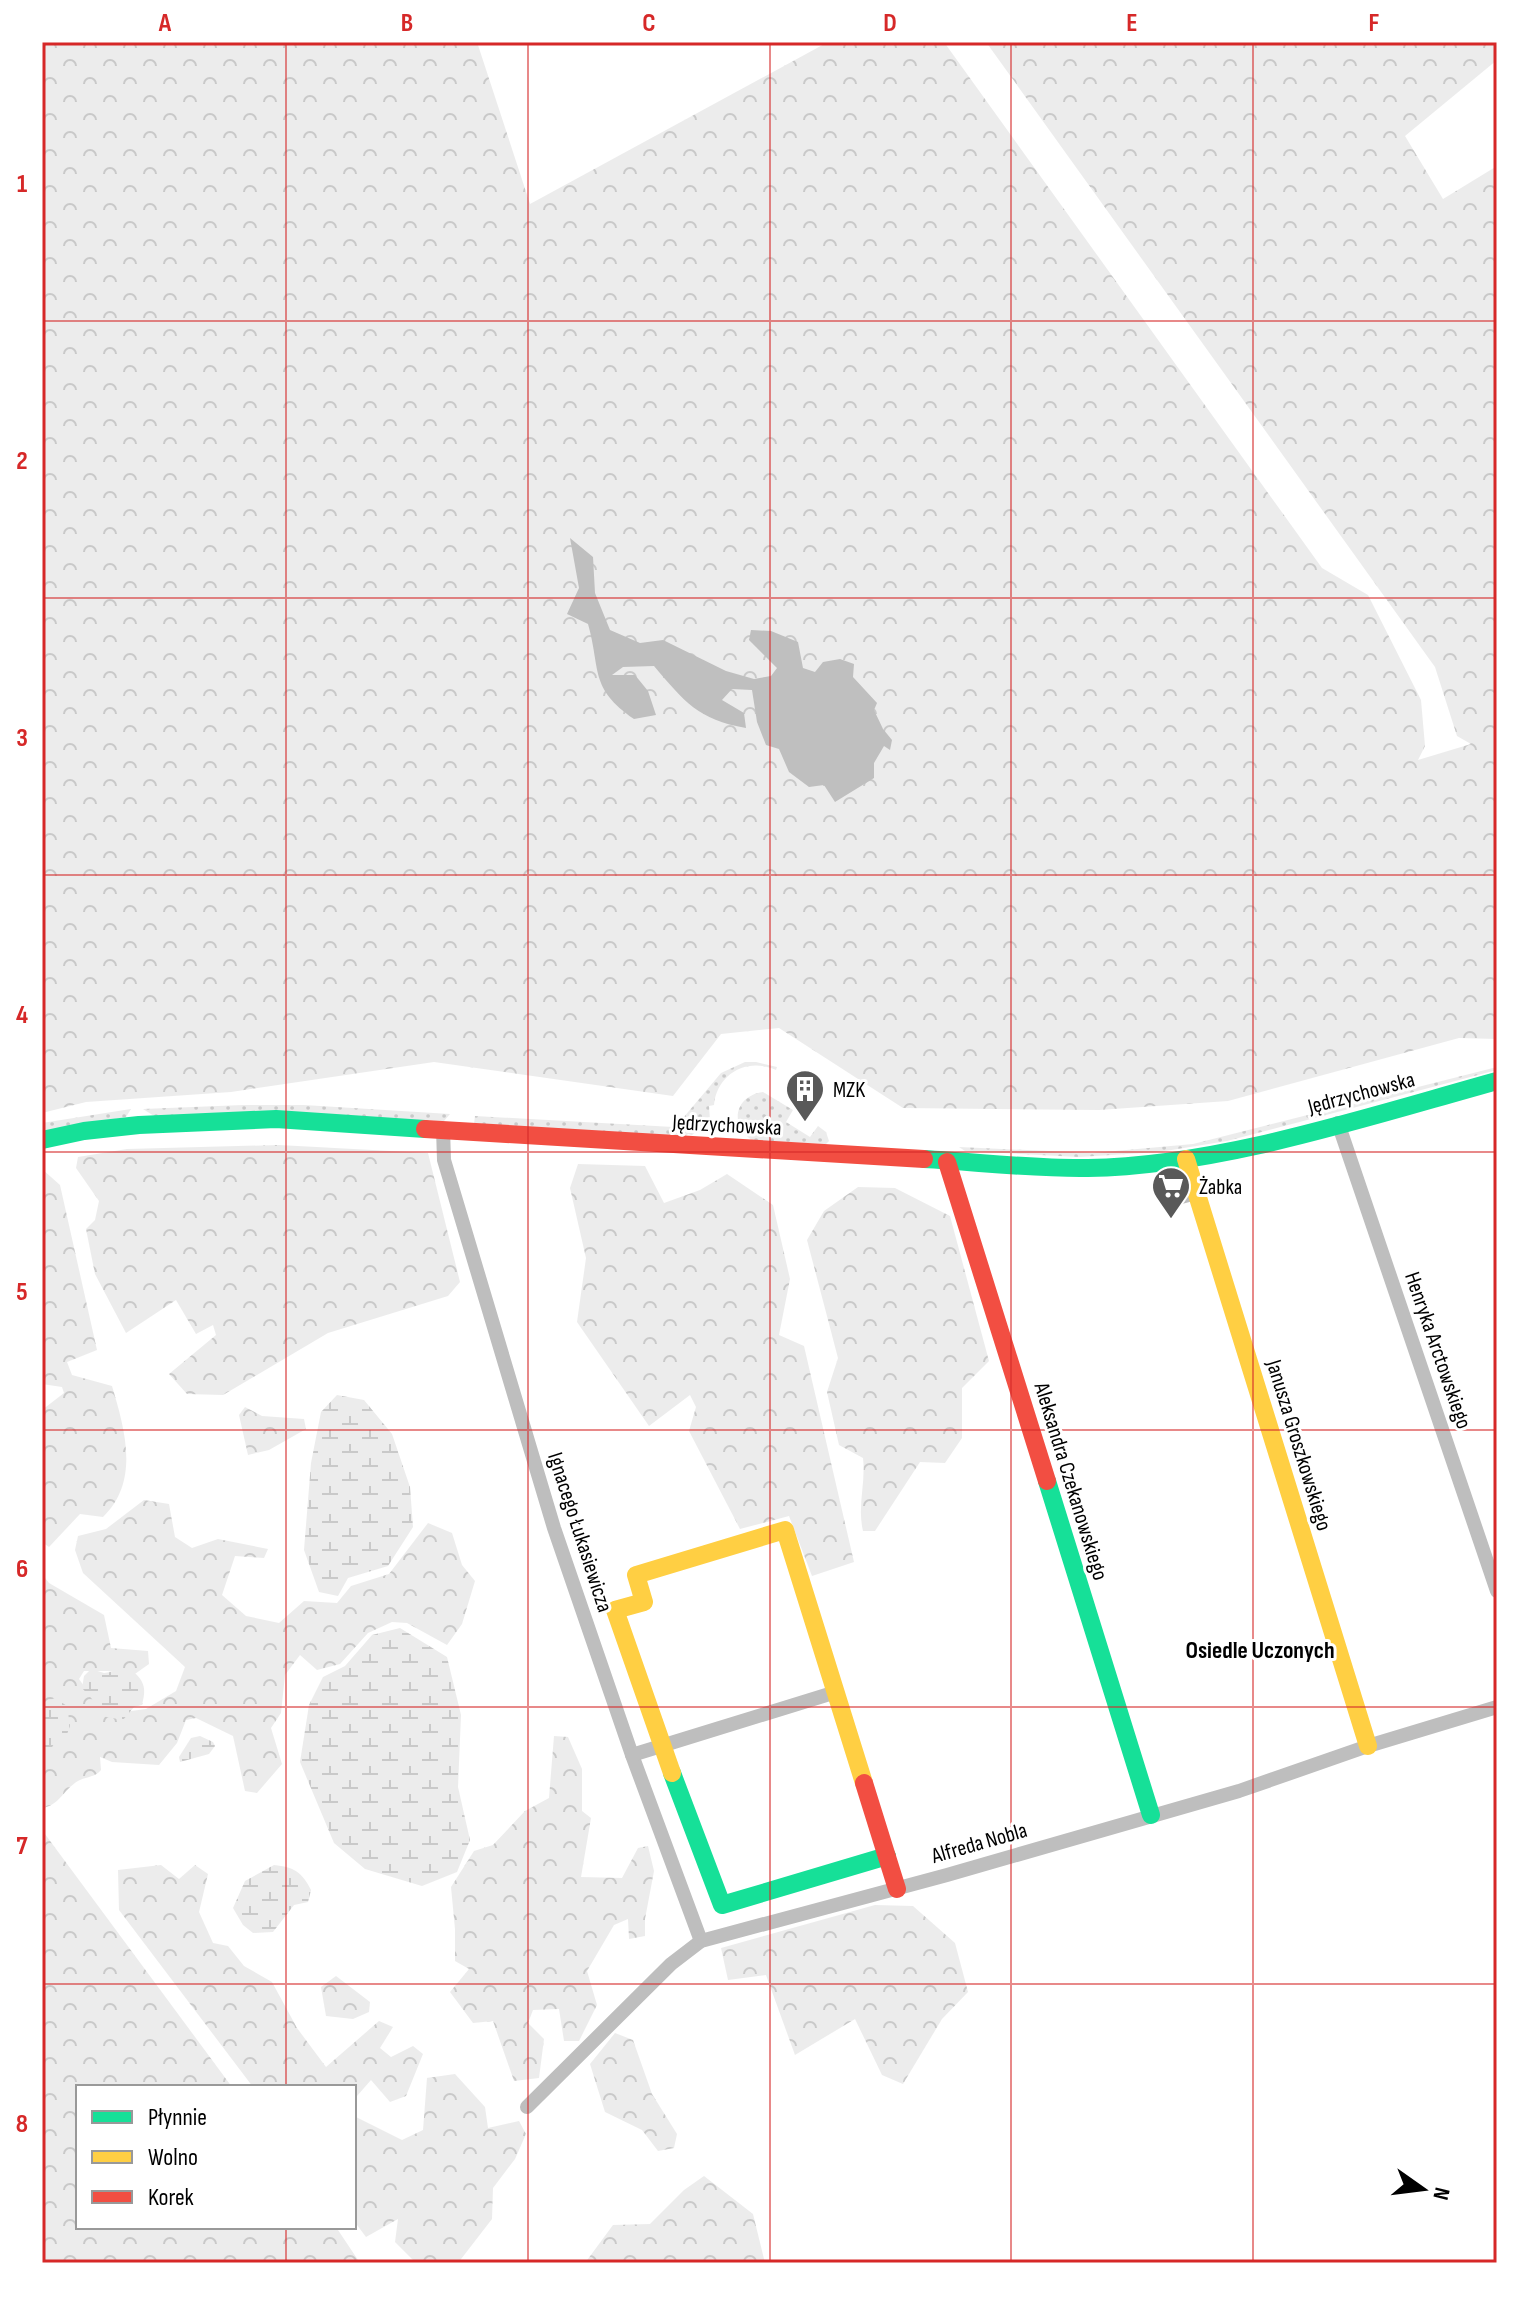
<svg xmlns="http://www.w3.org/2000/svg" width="1539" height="2305" viewBox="0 0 1539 2305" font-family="'Sofia Sans Condensed',sans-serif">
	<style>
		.grass { fill: url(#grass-dots) }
		.forest { fill: url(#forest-crowns) }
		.wetland { fill: url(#wetland-marsh) }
		.water { fill: #bfbfbf }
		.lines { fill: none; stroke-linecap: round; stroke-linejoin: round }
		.street { stroke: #bebebe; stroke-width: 14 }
		.fast { stroke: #16e098; stroke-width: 18 }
		.slow { stroke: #ffcf43; stroke-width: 18 }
		.jam { stroke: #f24e42; stroke-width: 18 }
		.grid { fill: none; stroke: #d62828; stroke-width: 2; stroke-opacity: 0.55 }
		.labels { text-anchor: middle; stroke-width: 6; stroke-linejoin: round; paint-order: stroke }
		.poi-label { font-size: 22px; fill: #000; stroke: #fff; text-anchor: start }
		.street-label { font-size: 22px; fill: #000; stroke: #fff }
		.neighbourhood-label { font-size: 24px; font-weight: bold; fill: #000; stroke: #fff }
		.neatline { fill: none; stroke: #d62828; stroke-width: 3 }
		.grid-label { font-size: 26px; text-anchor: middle; font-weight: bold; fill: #d62828 }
	</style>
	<defs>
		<pattern id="grass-dots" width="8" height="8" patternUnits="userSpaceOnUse" patternTransform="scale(2)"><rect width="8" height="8" fill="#ececec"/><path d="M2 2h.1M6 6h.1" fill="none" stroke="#c9c9c9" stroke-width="1.8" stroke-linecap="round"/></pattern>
		<pattern id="forest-crowns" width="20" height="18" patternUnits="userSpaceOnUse" patternTransform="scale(2)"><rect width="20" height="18" fill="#ececec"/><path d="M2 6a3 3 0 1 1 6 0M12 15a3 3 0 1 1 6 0" fill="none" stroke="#c9c9c9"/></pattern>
		<pattern id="wetland-marsh" width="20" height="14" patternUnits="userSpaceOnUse" patternTransform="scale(2)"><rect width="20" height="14" fill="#ececec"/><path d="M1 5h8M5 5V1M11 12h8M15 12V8" fill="none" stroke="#c9c9c9"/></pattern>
	</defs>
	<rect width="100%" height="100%" fill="#fff"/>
	<g class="grass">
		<path d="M745,1062H756L777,1067L776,1070C747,1057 717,1074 714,1105L709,1106L710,1120L692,1135L688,1134L684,1138L474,1124L475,1116L673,1127L678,1124L721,1073Z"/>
		<path d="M1497,1067V1070L1227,1141L1159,1152L1079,1157L965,1151L959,1147L1093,1153L1193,1144Z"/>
		<path d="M763,1092L793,1110L786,1122L810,1137L818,1126L826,1132L829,1141L826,1144L753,1141C729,1126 734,1096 763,1092Z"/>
		<path d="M243,1105H304L450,1114L444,1121L154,1116L143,1109Z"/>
		<path d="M131,1109L126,1117L42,1132V1123Z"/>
	</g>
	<g class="forest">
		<path d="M42,42H477L530,204L828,42H944L1322,568L1368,595L1421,700L1425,746L1418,760L1471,744L1457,736L1435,667L986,42H1497V60L1405,136L1443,199L1497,166V1039L1459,1038L1228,1101L1099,1110L903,1108L779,1028L721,1034L673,1096L434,1062L231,1092L86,1102L42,1113Z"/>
		<path d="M279,1145L428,1153L460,1282L448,1296L328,1333L223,1395L187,1394L169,1374L216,1335L213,1325L196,1334L176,1300L126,1333L95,1274L86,1229L95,1220L99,1201L76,1168L78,1157L127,1149Z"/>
		<path d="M578,1164L645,1166L664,1203L700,1190L727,1174L773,1205L790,1279L779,1335L804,1346L854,1562L812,1576L789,1516L740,1529L689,1431L696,1407L690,1395L649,1426L577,1322L586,1258L570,1188Z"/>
		<path d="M42,1169L60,1185L97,1350L67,1362L72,1375L112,1386C125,1430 140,1481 103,1517L80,1514L49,1547L42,1542V1410L64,1393L62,1387L42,1384Z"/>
		<path d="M858,1187L895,1188L950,1216L989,1361L962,1388V1438L945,1463L920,1462L875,1531H863C857,1506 866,1483 863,1458L839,1445L827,1392L838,1358L807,1240L824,1211Z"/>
		<path d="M245,1407L262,1416L304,1419L306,1429L269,1450L248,1455L239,1415Z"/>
		<path d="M144,1500L169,1504L175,1537L192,1548L218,1539L268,1549L264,1558L235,1556L222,1595L246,1616L279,1623L304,1601L337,1603L351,1586L389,1574L428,1523L452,1533L462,1565L475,1581L462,1624L447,1645L407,1623L392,1622L368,1633L340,1664L317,1670L300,1655L285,1675L281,1713L271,1728L282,1764L257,1793L245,1791L233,1736L196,1718L186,1720L177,1743L159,1765L112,1762L100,1757L101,1770C94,1778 87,1776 78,1781C64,1789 59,1806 42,1808V1574L49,1583L104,1615L111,1648L148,1651L149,1664L132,1676L108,1671H84L79,1679L98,1706L116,1713L146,1709L176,1691L185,1667L83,1573L75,1550L78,1536L106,1529Z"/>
		<path d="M554,1736L568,1737L582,1769V1811L591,1818L581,1877L622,1878L638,1848L648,1846L654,1871L645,1919V1936L629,1939L628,1919L614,1925L587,1971L597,2005L579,2041H564L559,2009L533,2010L528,2023L544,2039L539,2078L514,2081L493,2021L473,2023L450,1992L469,1969L455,1961V1929L451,1887L474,1851L493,1845L525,1811L549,1798Z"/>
		<path d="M42,1830L232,2087H78V2227H336L360,2263H42Z"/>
		<path d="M161,1865L179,1879L195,1865L208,1874L199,1912L213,1943L228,1946L244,1966L272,1982L297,2028L326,2067L379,2021L393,2027L380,2048L391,2057L413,2046L423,2054L406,2096L390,2102L371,2080L357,2096L354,2116L402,2140L423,2130L427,2078L455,2074L485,2107L488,2128L519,2121L526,2134L515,2159L493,2188L492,2219L458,2263H416L395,2242L398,2219L366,2237L354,2221V2087H253L119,1910L118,1870Z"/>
		<path d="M875,1905L913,1906L955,1943L968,1992L942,2019L903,2084L882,2075L855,2019L795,2055L766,1975L728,1980L721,1948Z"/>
		<path d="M336,1976L370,2002L369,2012L353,2019L326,2016L321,1987Z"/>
		<path d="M615,2033L633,2040L652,2094L677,2134L674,2148L658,2151L642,2130L605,2112L590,2064Z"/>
		<path d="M704,2176L753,2214L765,2263H585L613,2225L650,2224L684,2190Z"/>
	</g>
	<g class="wetland">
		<path d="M337,1395L364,1400L392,1434L410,1487L413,1527L388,1566L348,1578L338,1596L319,1592L304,1550L311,1463L321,1412Z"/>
		<path d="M400,1628L447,1657L461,1715L458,1787L470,1840L457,1872L422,1886L365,1869L334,1843L300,1762L309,1705L323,1677L345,1666L372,1635Z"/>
		<path d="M91,1669L104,1673L130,1669C144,1680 147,1687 142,1705L134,1707L123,1720L96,1715L92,1699L82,1688L84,1676Z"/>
		<path d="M55,1698L67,1706L70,1726L66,1737L54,1744L42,1763V1703Z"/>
		<path d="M200,1736L213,1742L215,1746L209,1754L180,1762L179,1757L191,1738Z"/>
		<path d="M274,1865C294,1867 302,1872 311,1890L308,1902L294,1905L273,1932L253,1933L243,1925L233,1908L245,1881Z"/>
	</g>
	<path class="water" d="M570,538L593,557L595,593L610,630L640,643L663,640L726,671L754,679L771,676L777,668L749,640L751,630L771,631L798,642L803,668L815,672L823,662L840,659L854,664L853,677L877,703L874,710L883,729L892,740L890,750L884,746L874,763V778L835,802L824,785L809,787L789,772L779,749L766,745L757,722L752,690L732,689L722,700L744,713L746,728C698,720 684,701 654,666L623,667L612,675H635L648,691L656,715L634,719C589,688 601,670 588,624L567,614L579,588Z"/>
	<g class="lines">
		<g class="street">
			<path d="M1338,1123L1497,1591"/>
			<path d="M443,1129L444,1160L554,1528L632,1755L701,1941"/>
			<path d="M1170,1200L1196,1193"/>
			<path d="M632,1755L836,1692"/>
			<path d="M527,2107L671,1964L701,1941L947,1875L1239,1791L1368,1746L1497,1707"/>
		</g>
		<g class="fast">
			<path d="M42,1140L84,1131L139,1125L276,1119L425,1129"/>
			<path d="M924,1159C979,1162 1034,1169 1088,1168C1220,1166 1370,1116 1497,1081"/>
			<path d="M1047,1481L1151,1815"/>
			<path d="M672,1773L722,1905L887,1856"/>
		</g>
		<g class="slow">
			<path d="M1186,1159L1368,1746"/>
			<path d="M672,1773L615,1610L644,1602L636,1575L785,1530L864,1783"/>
		</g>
		<g class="jam">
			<path d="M425,1129L924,1159"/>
			<path d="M947,1162L1047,1481"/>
			<path d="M864,1783L897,1889"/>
		</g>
	</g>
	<path class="grid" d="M286,42V2087M528,42V2263M770,42V2263M1011,42V2263M1253,42V2263M42,321H1497M42,598H1497M42,875H1497M42,1152H1497M42,1430H1497M42,1707H1497M42,1984H1497M286,2227V2263"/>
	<defs>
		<symbol id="building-pin" viewBox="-11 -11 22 30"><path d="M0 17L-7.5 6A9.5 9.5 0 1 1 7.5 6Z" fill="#595959" stroke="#fff"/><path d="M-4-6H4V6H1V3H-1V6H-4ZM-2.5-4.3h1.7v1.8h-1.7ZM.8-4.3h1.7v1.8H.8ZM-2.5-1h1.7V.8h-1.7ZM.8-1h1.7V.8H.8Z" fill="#fff"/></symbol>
		<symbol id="supermarket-pin" viewBox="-11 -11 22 30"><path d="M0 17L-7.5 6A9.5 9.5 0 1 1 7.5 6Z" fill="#595959" stroke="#fff"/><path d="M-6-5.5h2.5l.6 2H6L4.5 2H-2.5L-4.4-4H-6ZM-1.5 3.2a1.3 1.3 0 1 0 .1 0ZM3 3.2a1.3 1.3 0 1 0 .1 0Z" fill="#fff"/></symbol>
	</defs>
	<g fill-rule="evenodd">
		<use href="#building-pin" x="783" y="1067" width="44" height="60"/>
		<use href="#supermarket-pin" x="1149" y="1164" width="44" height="60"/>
	</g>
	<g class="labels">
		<g class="poi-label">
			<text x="833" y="1097">MZK</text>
			<text x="1199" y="1194">Żabka</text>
		</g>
		<g class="street-label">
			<text transform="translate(1361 1092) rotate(-15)" y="8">Jędrzychowska</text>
			<text transform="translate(727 1124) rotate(3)" y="8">Jędrzychowska</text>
			<text transform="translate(1439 1350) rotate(71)" y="8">Henryka Arctowskiego</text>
			<text transform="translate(1300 1445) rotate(73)" y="8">Janusza Groszkowskiego</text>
			<text transform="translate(1072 1481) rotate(73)" y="8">Aleksandra Czekanowskiego</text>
			<text transform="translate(581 1532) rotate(72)" y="8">Ignacego Łukasiewicza</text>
			<text transform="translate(979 1842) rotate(-16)" y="8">Alfreda Nobla</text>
		</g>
		<g class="neighbourhood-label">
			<text x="1260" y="1658">Osiedle Uczonych</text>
		</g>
	</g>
	<rect width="1539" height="2305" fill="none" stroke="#ffffff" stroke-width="88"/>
	<rect x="76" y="2085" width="280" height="144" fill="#ffffff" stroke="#999999" stroke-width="2"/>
	<rect x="92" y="2111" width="40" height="12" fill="#16e098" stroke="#999999" stroke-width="2"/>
	<text x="148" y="2125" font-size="24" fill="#000000">Płynnie</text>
	<rect x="92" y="2151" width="40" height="12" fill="#ffcf43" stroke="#999999" stroke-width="2"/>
	<text x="148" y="2165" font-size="24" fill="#000000">Wolno</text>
	<rect x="92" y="2191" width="40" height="12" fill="#f24e42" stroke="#999999" stroke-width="2"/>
	<text x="148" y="2205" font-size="24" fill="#000000">Korek</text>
	<g transform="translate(1423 2189) rotate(104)" stroke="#ffffff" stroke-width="6" paint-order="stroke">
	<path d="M0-6L14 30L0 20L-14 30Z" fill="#000000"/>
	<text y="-12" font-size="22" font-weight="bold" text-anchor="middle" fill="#000000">N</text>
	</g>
	<rect x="44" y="44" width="1451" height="2217" class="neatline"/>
	<g class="grid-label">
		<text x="165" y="31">A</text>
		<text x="407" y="31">B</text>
		<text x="649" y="31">C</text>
		<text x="890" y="31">D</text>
		<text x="1132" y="31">E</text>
		<text x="1374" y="31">F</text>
		<text x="22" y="192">1</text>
		<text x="22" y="469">2</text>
		<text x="22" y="746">3</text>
		<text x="22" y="1023">4</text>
		<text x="22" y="1300">5</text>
		<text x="22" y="1577">6</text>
		<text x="22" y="1854">7</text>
		<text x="22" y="2132">8</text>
	</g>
</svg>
